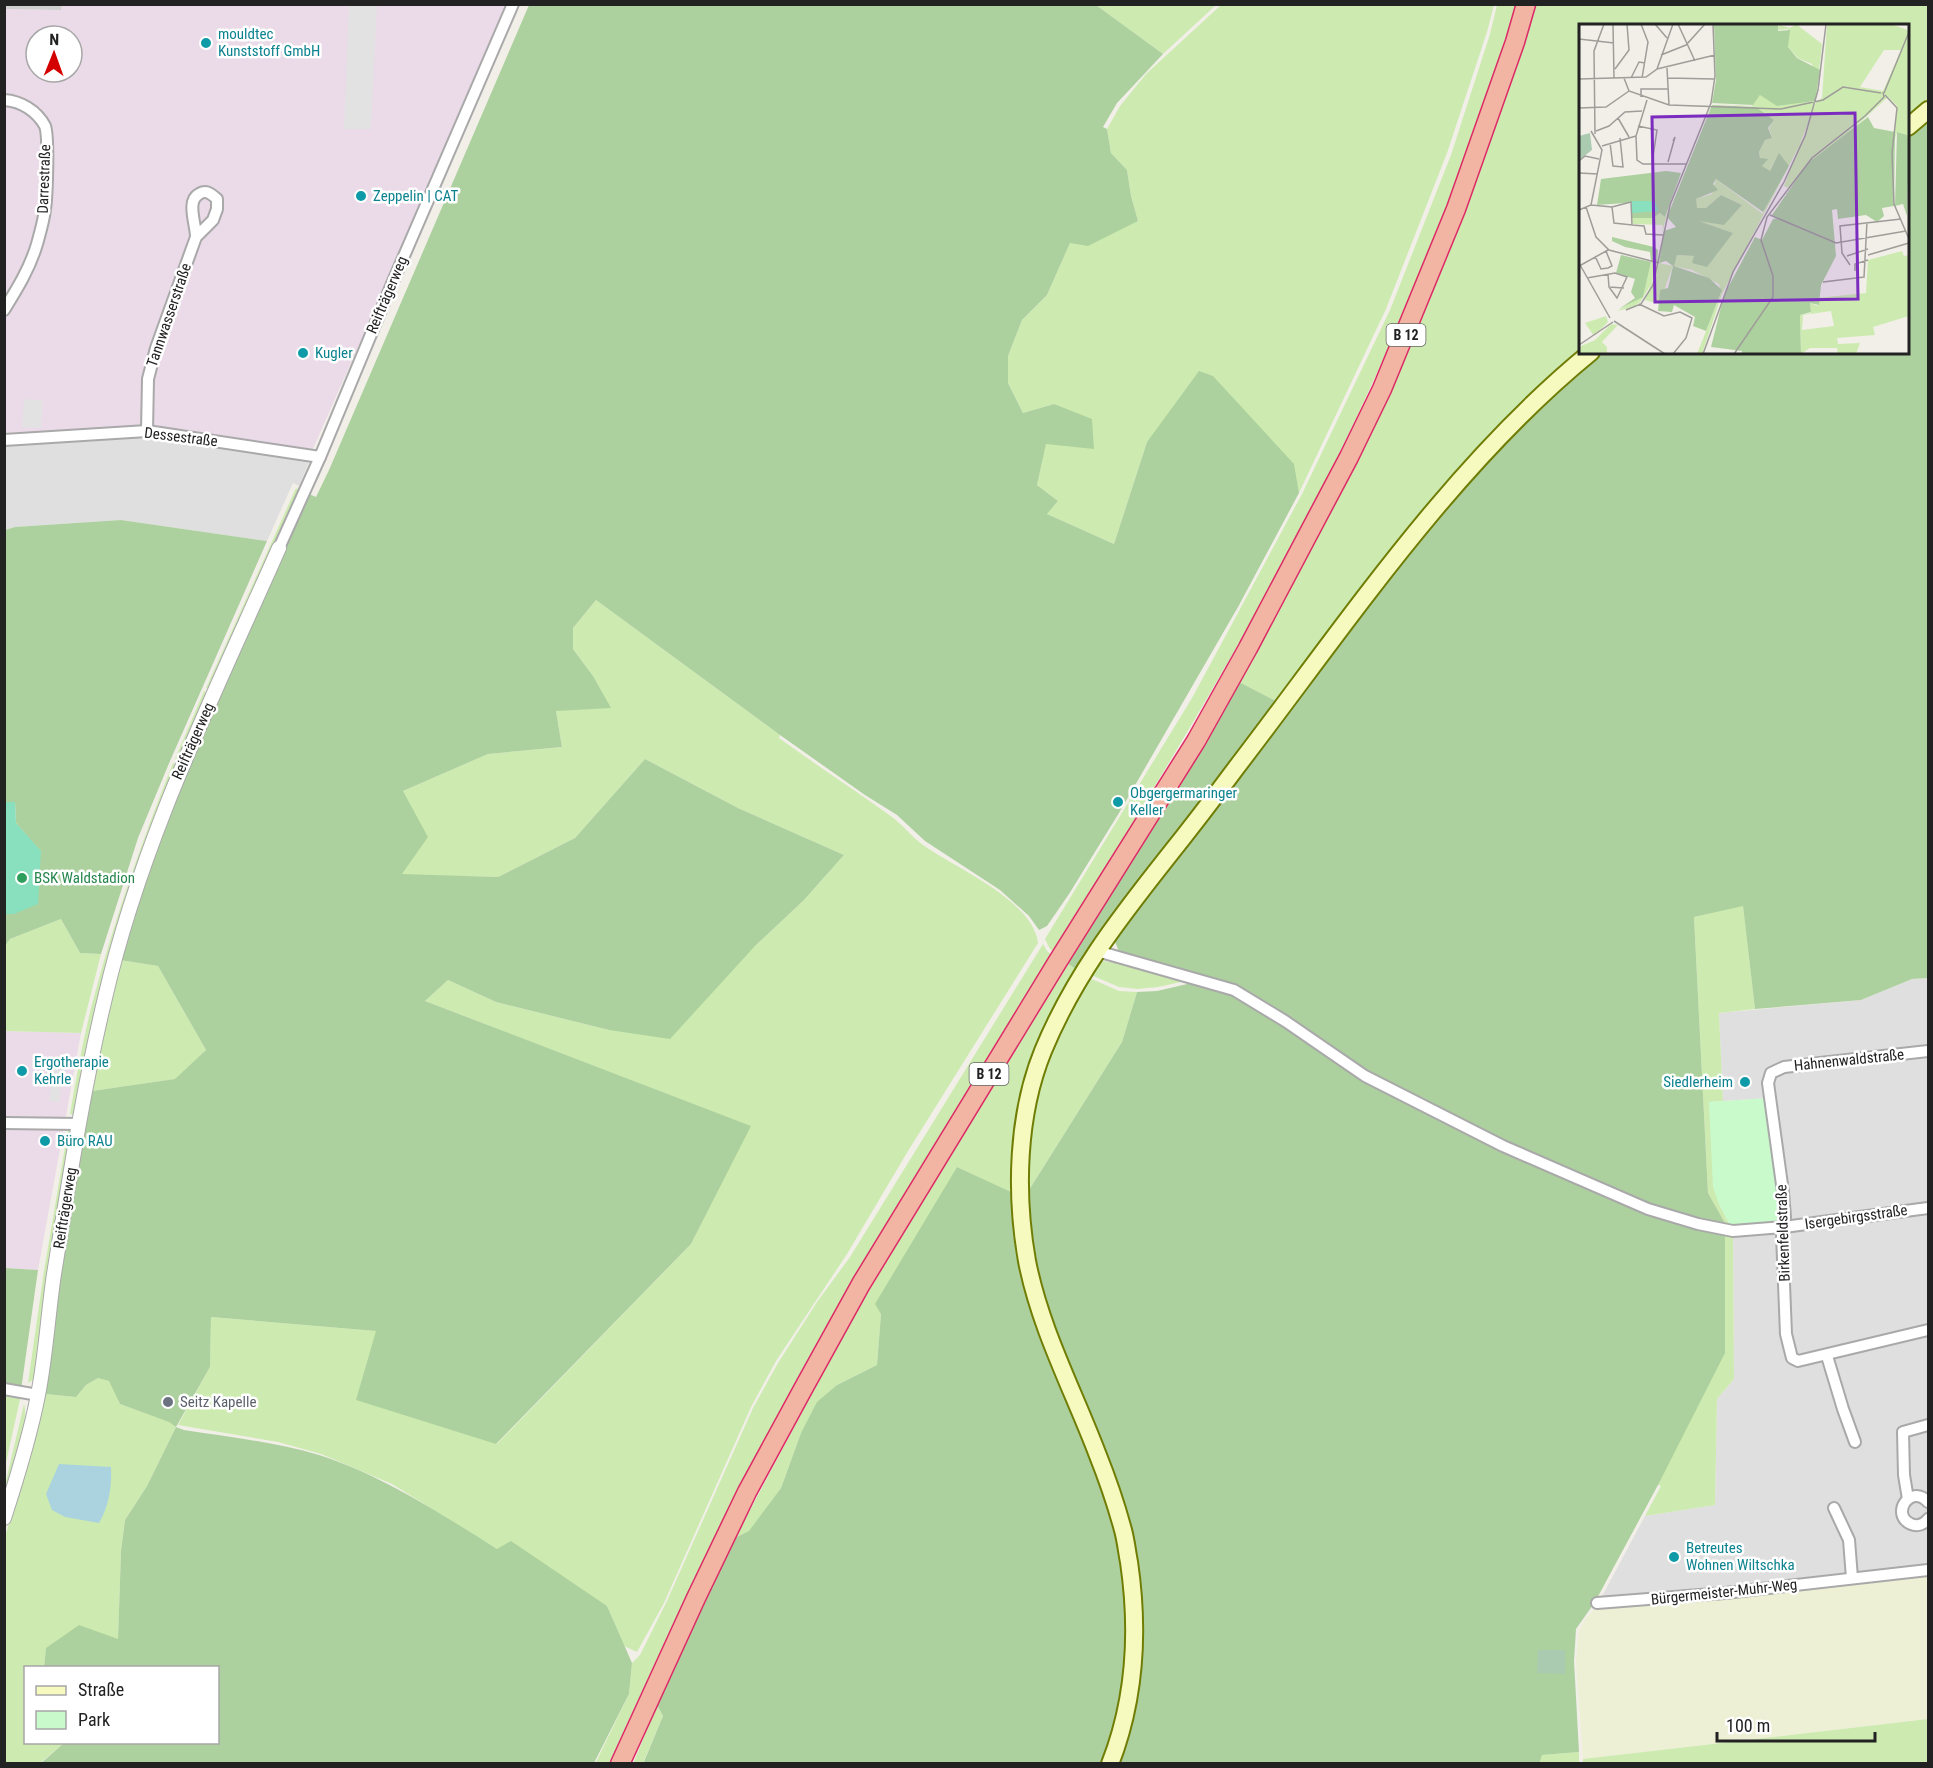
<svg xmlns="http://www.w3.org/2000/svg" width="1933" height="1768" viewBox="0 0 1933 1768" font-family="'Roboto Condensed',sans-serif">
	<style>
		.residential { fill: #e0dfdf }
		.industrial { fill: #ebdbe8; fill-rule: evenodd }
		.religious { fill: #d0d0d0 }
		.farmland { fill: #eef0d5 }
		.grass { fill: #cdebb0 }
		.forest { fill: #add19e }
		.cemetery { fill: #aacbaf }
		.park { fill: #c8facc }
		.pitch { fill: #88e0be }
		.parking { fill: #e2e2e2 }
		.water { fill: #aad3df }
		.lines { fill: none; stroke-linecap: round; stroke-linejoin: round }
		.minor-casing { stroke: #a9a9a9; stroke-width: 14 }
		.tertiary-casing { stroke: #a9a9a9; stroke-width: 16 }
		.secondary-casing { stroke: #707d05; stroke-width: 20 }
		.trunk-casing { stroke: #dc2a67; stroke-width: 21 }
		.minor { stroke: #fff; stroke-width: 10 }
		.tertiary { stroke: #fff; stroke-width: 14 }
		.secondary { stroke: #f7fabf; stroke-width: 16 }
		.trunk { stroke: #f2b4a3; stroke-width: 18 }
		.culture-dot { fill: #0f9aa8; stroke: #fff; stroke-width: 2 }
		.leisure-dot { fill: #2e9e5b; stroke: #fff; stroke-width: 2 }
		.worship-dot { fill: #6b7280; stroke: #fff; stroke-width: 2 }
		.labels { text-anchor: middle; stroke-width: 5; stroke-linejoin: round; paint-order: stroke }
		.shield { fill: #fff; stroke: #646464; stroke-width: 1.5 }
		.shield-label { font-size: 14px; font-weight: bold; fill: #222 }
		.culture-label { font-size: 15px; fill: #0d838f; stroke: #fff; text-anchor: start }
		.street-label { font-size: 15px; fill: #222; stroke: #fff }
		.leisure-label { font-size: 15px; fill: #27864d; stroke: #fff; text-anchor: start }
		.worship-label { font-size: 15px; fill: #5b616d; stroke: #fff; text-anchor: start }
		.inset-road { fill: none; stroke: #9f9d99; stroke-width: 1.5 }
		.view { fill: #7b2cbf; fill-opacity: 0.15; stroke: #7b2cbf; stroke-width: 3 }
		.inset-edge { fill: none; stroke: #222; stroke-width: 3 }
	</style>
	<rect width="100%" height="100%" fill="#f2efe9"/>
	<g class="residential">
		<path d="M147,435L309,462L299,486L293,483L267,541L121,520L15,527L5,530V445Z"/>
		<path d="M1928,978V1568L1599,1602L1645,1516L1715,1505L1717,1399L1734,1379L1733,1231L1769,1098L1723,1101L1719,1013L1861,1000L1912,979Z"/>
	</g>
	<g class="industrial">
		<path d="M62,4L509,5L312,451L167,429L5,437V9L61,10ZM36,36H72V72H36Z"/>
		<path d="M5,1031L81,1033L38,1270L5,1268Z"/>
	</g>
	<path class="religious" d="M5,4H62V5L61,10L5,9Z"/>
	<path class="farmland" d="M1928,1572V1719L1583,1759L1576,1661L1579,1630L1586,1618L1598,1605Z"/>
	<g class="grass">
		<path d="M1096,5H1216L1163,54Z"/>
		<path d="M1221,5H1494L1487,32L1447,153L1386,309L1299,493L1293,464L1147,442L1114,544L1047,514L1058,501L1037,485L1054,404L1023,413L1008,383V356L1022,320L1047,295L1070,243L1138,221L1131,196L1127,170L1111,153L1107,129L1120,106L1146,74Z"/>
		<path d="M1497,5H1518C1504,52 1487,98 1470,145C1418,287 1357,425 1286,558C1214,692 1133,822 1054,952L1050,949L1045,939L1192,698L1302,494L1390,310L1451,155L1490,34Z"/>
		<path d="M1533,5H1928V104L1908,120V26H1580V352L1278,702L1239,682C1291,587 1341,493 1387,396C1428,309 1462,220 1493,130C1507,88 1521,47 1533,5Z"/>
		<path d="M296,488L299,490L209,689L206,688Z"/>
		<path d="M596,600L780,735L779,738C816,765 855,790 892,817C903,825 912,837 923,845C955,868 1033,900 1038,943L908,1151L847,1254L776,1361L751,1407L664,1603L637,1652L624,1646L607,1606L497,1549L392,1484L352,1467L321,1454L278,1442L178,1425L210,1367L211,1317L377,1331L497,1444L691,1244L750,1126L425,1001L448,980L496,1002L609,1030L755,946L804,900L844,855L738,808L645,759L575,838L498,877L401,875L403,791L488,754L562,747L556,711L593,676L573,649V628Z"/>
		<path d="M204,691L208,693L178,761L175,759Z"/>
		<path d="M173,763L177,765L109,956L98,996L74,1115L70,1114C77,1074 84,1033 95,993C116,915 143,838 173,763Z"/>
		<path d="M1743,905L1755,1009L1719,1013L1723,1101L1709,1102L1719,1204L1733,1231L1734,1379L1717,1399L1715,1505L1645,1516L1661,1486L1658,1485L1725,1223L1708,1193L1694,917Z"/>
		<path d="M61,919L80,953L101,954L81,1033L5,1031V946L10,939Z"/>
		<path d="M1043,944L1047,951L1052,955C965,1097 874,1238 794,1384C727,1508 667,1636 609,1763L595,1764L629,1694L632,1663L640,1655L666,1603L753,1408L778,1363L817,1302L850,1257Z"/>
		<path d="M120,960L158,966L206,1050L176,1079L92,1091Z"/>
		<path d="M1097,960L1128,965L1186,981L1158,987L1137,989L1119,987L1091,975Z"/>
		<path d="M1068,964L1076,969L1059,1001L1014,1194L957,1167L881,1314L877,1365L837,1385L801,1433L781,1488L749,1532L735,1538L868,1289Z"/>
		<path d="M1085,976L1119,991L1137,992L1122,1042L1024,1198L1026,1146L1045,1057Z"/>
		<path d="M68,1129H72L49,1272L34,1379L28,1383L44,1271Z"/>
		<path d="M98,1378L110,1381L120,1404L170,1422L176,1427L147,1486L125,1520L121,1551L118,1639L46,1648L44,1667L26,1668V1742L64,1743L40,1763H5L4,1541L45,1394L76,1397L86,1385Z"/>
		<path d="M5,1392L21,1395L5,1467Z"/>
		<path d="M24,1404C30,1423 10,1477 5,1499V1485Z"/>
		<path d="M657,1705L663,1716L643,1763L633,1764Z"/>
		<path d="M1928,1719V1763H1583V1759Z"/>
		<path d="M1579,1752V1763L1539,1764L1541,1755Z"/>
	</g>
	<g class="forest">
		<path d="M529,5H1096L1163,54L1117,103L1103,127L1107,129L1111,153L1127,170L1131,196L1138,221L1088,246L1070,243L1047,295L1022,320L1008,356V383L1023,413L1054,404L1092,419L1094,449L1046,444L1037,485L1058,501L1047,514L1114,544L1147,442L1199,371L1213,376L1294,464L1299,493L1238,607L1119,813L1069,894L1047,926L1039,930L1029,916L1000,890L925,841L897,815L865,795L780,735L596,600L573,628V649L593,676L611,708L556,711L562,747L488,754L403,791L428,837L402,874L498,877L575,838L645,759L738,808L844,855L804,900L755,946L670,1039L609,1030L496,1002L448,980L425,1001L751,1126L691,1244L496,1444L356,1400L376,1331L211,1317L210,1367L176,1427L184,1430C229,1437 276,1442 319,1455C382,1475 443,1515 497,1549L511,1541L607,1606L632,1663L629,1694L594,1763L40,1764L64,1743L218,1742V1668L44,1667L46,1648L79,1625L118,1639L121,1551L125,1520L147,1486L176,1427L169,1422L120,1404L109,1381L98,1378L86,1385L76,1397L45,1394L60,1277L92,1091L175,1079L206,1050L158,966L120,960L158,842L223,683L309,494L316,497L329,470Z"/>
		<path d="M1928,116V978L1912,979L1861,1000L1755,1009L1743,906L1694,917L1708,1193L1725,1223V1353L1658,1485L1595,1602L1576,1629L1574,1661L1579,1752L1542,1755L1539,1764H643L663,1716L657,1705L702,1602L735,1538L749,1531L781,1488L801,1433L817,1402L837,1385L877,1365L881,1314L875,1304L957,1167L1024,1198L1122,1042L1137,992L1157,991L1196,982L1120,954L1113,937L1288,708L1473,470L1598,353L1908,352V132Z"/>
		<path d="M121,520L267,541L170,761L138,838L101,954L80,953L61,919L10,939L5,946V914H14L41,852L16,823L15,802H5V530L15,527Z"/>
		<path d="M1239,682L1278,702L1076,969L1068,964Z"/>
		<path d="M5,1268L38,1270L21,1390L5,1387Z"/>
	</g>
	<path class="cemetery" d="M1538,1650H1565V1674L1537,1673Z"/>
	<path class="park" d="M1769,1098L1784,1227L1733,1231L1719,1204L1713,1187L1709,1102Z"/>
	<path class="pitch" d="M5,802H15L16,823L41,851L38,904L14,914H5Z"/>
	<g class="parking">
		<path d="M349,5H377L371,129H344Z"/>
		<path d="M24,399L43,401L41,428L22,427Z"/>
		<path d="M56,1056L65,1057L59,1102L49,1101Z"/>
	</g>
	<path class="water" d="M59,1464L111,1467C112,1486 109,1506 99,1523L65,1517L52,1510L46,1494Z"/>
	<g class="lines">
		<defs>
			<g id="minor">
				<path d="M4,100C21,101 37,111 45,126C49,136 47,196 45,209C44,220 40,233 37,244C30,268 17,289 4,310"/>
				<path d="M147,431L148,379L156,348L196,237L213,220L217,209V199C211,194 206,189 199,194C186,201 196,224 196,237"/>
				<path d="M4,440L147,431L320,457"/>
				<path d="M279,548L320,457L394,279L513,4"/>
				<path d="M1097,951L1234,990L1285,1021L1365,1076L1503,1146L1648,1209L1698,1224L1733,1231L1784,1227L1928,1208"/>
				<path d="M1928,1051L1784,1067L1771,1073L1768,1083L1783,1192L1785,1217L1782,1234L1786,1334L1792,1358L1798,1361L1928,1330"/>
				<path d="M4,1123L79,1124"/>
				<path d="M1827,1356L1843,1409L1855,1442"/>
				<path d="M4,1389L38,1395"/>
				<path d="M1908,1499L1904,1475L1903,1432L1928,1425"/>
				<path d="M1928,1502C1910,1483 1890,1515 1911,1524C1918,1527 1924,1524 1928,1519"/>
				<path d="M1834,1508L1849,1540L1852,1578"/>
				<path d="M1597,1603L1725,1593L1928,1570"/>
			</g>
			<path id="tertiary" d="M4,1518C17,1478 30,1437 38,1395C46,1355 48,1314 54,1274C69,1182 83,1089 105,998C141,841 214,695 279,548"/>
			<g id="secondary">
				<path d="M1908,127L1928,110"/>
				<path d="M1110,1764C1135,1700 1139,1630 1129,1562C1127,1552 1126,1541 1123,1530C1116,1504 1107,1478 1097,1453C1073,1390 1040,1328 1027,1261C1015,1193 1017,1115 1043,1051C1073,978 1117,921 1166,859C1190,829 1213,799 1236,768C1345,626 1451,466 1591,352"/>
			</g>
			<path id="trunk" d="M620,1764L696,1598L747,1492L803,1389L861,1284L1058,961L1196,741L1248,648L1349,457L1382,389L1456,209L1515,42L1526,4"/>
		</defs>
		<use href="#minor" class="minor-casing"/>
		<use href="#tertiary" class="tertiary-casing"/>
		<use href="#secondary" class="secondary-casing"/>
		<use href="#trunk" class="trunk-casing"/>
		<use href="#minor" class="minor"/>
		<use href="#tertiary" class="tertiary"/>
		<use href="#secondary" class="secondary"/>
		<use href="#trunk" class="trunk"/>
	</g>
	<g class="culture-dot">
		<circle cx="206" cy="43" r="6"/>
		<circle cx="361" cy="196" r="6"/>
		<circle cx="303" cy="353" r="6"/>
		<circle cx="1118" cy="802" r="6"/>
		<circle cx="22" cy="1071" r="6"/>
		<circle cx="1745" cy="1082" r="6"/>
		<circle cx="45" cy="1141" r="6"/>
		<circle cx="1674" cy="1557" r="6"/>
	</g>
	<circle class="leisure-dot" cx="22" cy="878" r="6"/>
	<circle class="worship-dot" cx="168" cy="1402" r="6"/>
	<g class="labels">
		<g class="shield">
			<rect x="1386.5" y="324" width="39" height="22" rx="4.5"/>
			<rect x="969.5" y="1063" width="39" height="22" rx="4.5"/>
		</g>
		<g class="shield-label">
			<text x="1406" y="340">B 12</text>
			<text x="989" y="1079">B 12</text>
		</g>
		<g class="culture-label">
			<text x="218" y="39">mouldtec<tspan x="218" dy="17">Kunststoff GmbH</tspan></text>
			<text x="373" y="201">Zeppelin | CAT</text>
			<text x="315" y="358">Kugler</text>
			<text x="1130" y="798">Obgergermaringer<tspan x="1130" dy="17">Keller</tspan></text>
			<text x="34" y="1067">Ergotherapie<tspan x="34" dy="17">Kehrle</tspan></text>
			<text x="1733" y="1087" text-anchor="end">Siedlerheim</text>
			<text x="57" y="1146">Büro RAU</text>
			<text x="1686" y="1553">Betreutes<tspan x="1686" dy="17">Wohnen Wiltschka</tspan></text>
		</g>
		<g class="street-label">
			<text transform="translate(44 179) rotate(-88)" y="5">Darrestraße</text>
			<text transform="translate(387 295) rotate(-67)" y="5">Reifträgerweg</text>
			<text transform="translate(169 315) rotate(-71)" y="5">Tannwasserstraße</text>
			<text transform="translate(181 437) rotate(7)" y="5">Dessestraße</text>
			<text transform="translate(193 741) rotate(-66)" y="5">Reifträgerweg</text>
			<text transform="translate(1849 1060) rotate(-6)" y="5">Hahnenwaldstraße</text>
			<text transform="translate(65 1208) rotate(-81)" y="5">Reifträgerweg</text>
			<text transform="translate(1856 1217) rotate(-8)" y="5">Isergebirgsstraße</text>
			<text transform="translate(1783 1233) rotate(-92)" y="5">Birkenfeldstraße</text>
			<text transform="translate(1724 1592) rotate(-6)" y="5">Bürgermeister-Muhr-Weg</text>
		</g>
		<g class="leisure-label">
			<text x="34" y="883">BSK Waldstadion</text>
		</g>
		<g class="worship-label">
			<text x="180" y="1407">Seitz Kapelle</text>
		</g>
	</g>
	<g transform="translate(1579 24)">
		<rect width="330" height="330" fill="#f2efe9"/>
		<path d="M217,0L243,20L237,75L233,40L219,34L209,23V5L198,6L200,1L211,4ZM248,0H311L329,6L330,118L325,110L318,108L314,121L318,82L309,73L209,164L205,162L237,78L243,74ZM305,26H322L304,67L281,63ZM181,71L236,77L226,111L143,270L123,330H118L142,269L140,260L113,246L94,242L80,280L66,276L80,239L94,242L98,231L115,232L154,209L120,197L154,191L163,181L142,171L127,184H117V175L133,170L137,155L184,190L194,137L191,148L184,145L180,128L186,116L193,114L190,104L195,96L177,83L133,80L173,82ZM90,181L83,210L84,201L54,200L53,194H74L81,189L86,193ZM323,227L325,232L330,231V292L294,303L296,311L258,314L259,320L281,319L277,330H259L258,324H231L222,330L221,291L232,289L231,279L239,282L238,274L287,269L289,236ZM252,287L255,302L223,306L224,291ZM72,238L78,239L74,257L62,277L55,283L38,287L64,272ZM27,292L29,298L15,312L6,299ZM32,300L39,301L23,318L28,323V330H0V323L16,316Z" fill="#cdebb0" fill-rule="evenodd"/>
		<path d="M135,0H199V7L211,6L209,23L218,34L241,46L236,77L198,82L181,71L174,81L133,79L137,56ZM133,81L177,83L195,96L189,104L193,114L186,116L180,128L181,134L189,135L183,142L191,147L200,129L210,142L184,188L137,155L134,160L139,166L117,175L118,184H127L142,171L163,181L145,201L120,197L154,209L128,243L113,239L115,232L98,231L95,242L130,254L143,266L127,307L114,302L116,293L95,281L93,288L79,287L81,266L89,264L94,242L87,237L80,239L85,207L97,203L88,193ZM289,93L295,104L316,108L315,182L303,184L305,192L298,198L287,191L259,195L258,185L253,186L257,232L242,261L240,281L231,279L232,288L221,291L222,330H163V327L132,323L145,271L176,213L183,216L194,195L199,194L193,191L229,139ZM318,108L328,111L330,118L328,192L324,180L316,182ZM87,147L102,149L86,193L81,189L74,194H53V189L76,177L18,181L22,155ZM33,213L75,223L79,226L78,239L72,238L71,228L46,223L33,217ZM42,231L72,238L64,273L40,285L56,274L52,268L56,255L37,249Z" fill="#add19e"/>
		<path d="M11,109L13,126L0,136V112Z" fill="#aacbaf"/>
		<path d="M52,177H76L79,187L53,189Z" fill="#88e0be"/>
		<path class="inset-road" d="M34,0L35,54M62,0L69,18L63,54M76,0L88,14M99,0L116,37M0,15L35,19M82,31L107,21L126,0M88,44L90,81M36,45L50,26L48,0M78,45L136,31M45,54L50,67L90,81L202,85L244,76L264,63L302,69M52,54L60,38L66,39M89,54L135,55M0,55L67,53L78,45L94,0M305,69L330,8M306,71L318,84L313,129L315,180L330,215M62,73V65H89M68,76L57,112L58,136L64,140H108M0,84L27,83L50,67M39,94L50,113M59,102L78,106L73,139M17,107L30,102L46,88L63,87M16,110L15,27L25,0M31,119L34,142L44,143L41,114M23,122L57,112M0,137L6,132L20,135M89,138L96,113L94,117M0,149L19,150M12,181L33,183L35,199L53,201L52,178L33,183M7,183L17,213L30,226L80,239M0,186L12,181L23,126L12,107M191,191L257,219L327,207M53,201L65,202L67,210L84,211M289,231L330,219M16,232L22,245L29,244L33,242L27,227M268,232L289,225M0,239L31,294M2,241L29,226M271,241L263,229L261,202L322,195M276,247V240L289,236M29,250L30,263L45,264M8,254L36,249L48,253L38,274L30,263M244,258L285,253L288,198M60,280L85,292L101,288L113,294L107,314L94,330M47,286L62,280L74,261L91,181L132,79L136,52L134,0M35,297L86,330M0,321L34,298M124,330L154,248L205,158L226,112L239,66L247,0M155,330L194,273V252L182,216L188,193L233,134L286,92L305,73L304,68"/>
		<path class="view" d="M276,89L279,275L76,278L73,93Z"/>
		<rect width="330" height="330" class="inset-edge"/>
	</g>
	<rect width="1933" height="1768" fill="none" stroke="#222222" stroke-width="12"/>
	<rect x="24" y="1666" width="195" height="78" fill="#ffffff" stroke="#a7a7a7" stroke-width="1.5"/>
	<rect x="36" y="1686" width="30" height="9" fill="#f7fabf" stroke="#a7a7a7" stroke-width="1.5"/>
	<text x="78" y="1696" font-size="18" fill="#222222">Straße</text>
	<rect x="36" y="1711" width="30" height="18" fill="#c8facc" stroke="#a7a7a7" stroke-width="1.5"/>
	<text x="78" y="1726" font-size="18" fill="#222222">Park</text>
	<g transform="translate(54 54) rotate(1)"><circle r="28" fill="#ffffff" stroke="#a7a7a7" stroke-width="1.5"/>
	<path d="M0-4.5L10 22L0 15L-10 22Z" fill="#d40000"/>
	<text y="-9" font-size="16" font-weight="bold" text-anchor="middle" fill="#222222">N</text>
	</g>
	<path d="M1717 1732v9h158v-9" fill="none" stroke="#222222" stroke-width="3"/>
	<text x="1726" y="1732" font-size="18" fill="#222222" stroke="#ffffff" stroke-width="4.5" paint-order="stroke">100 m</text>
</svg>
